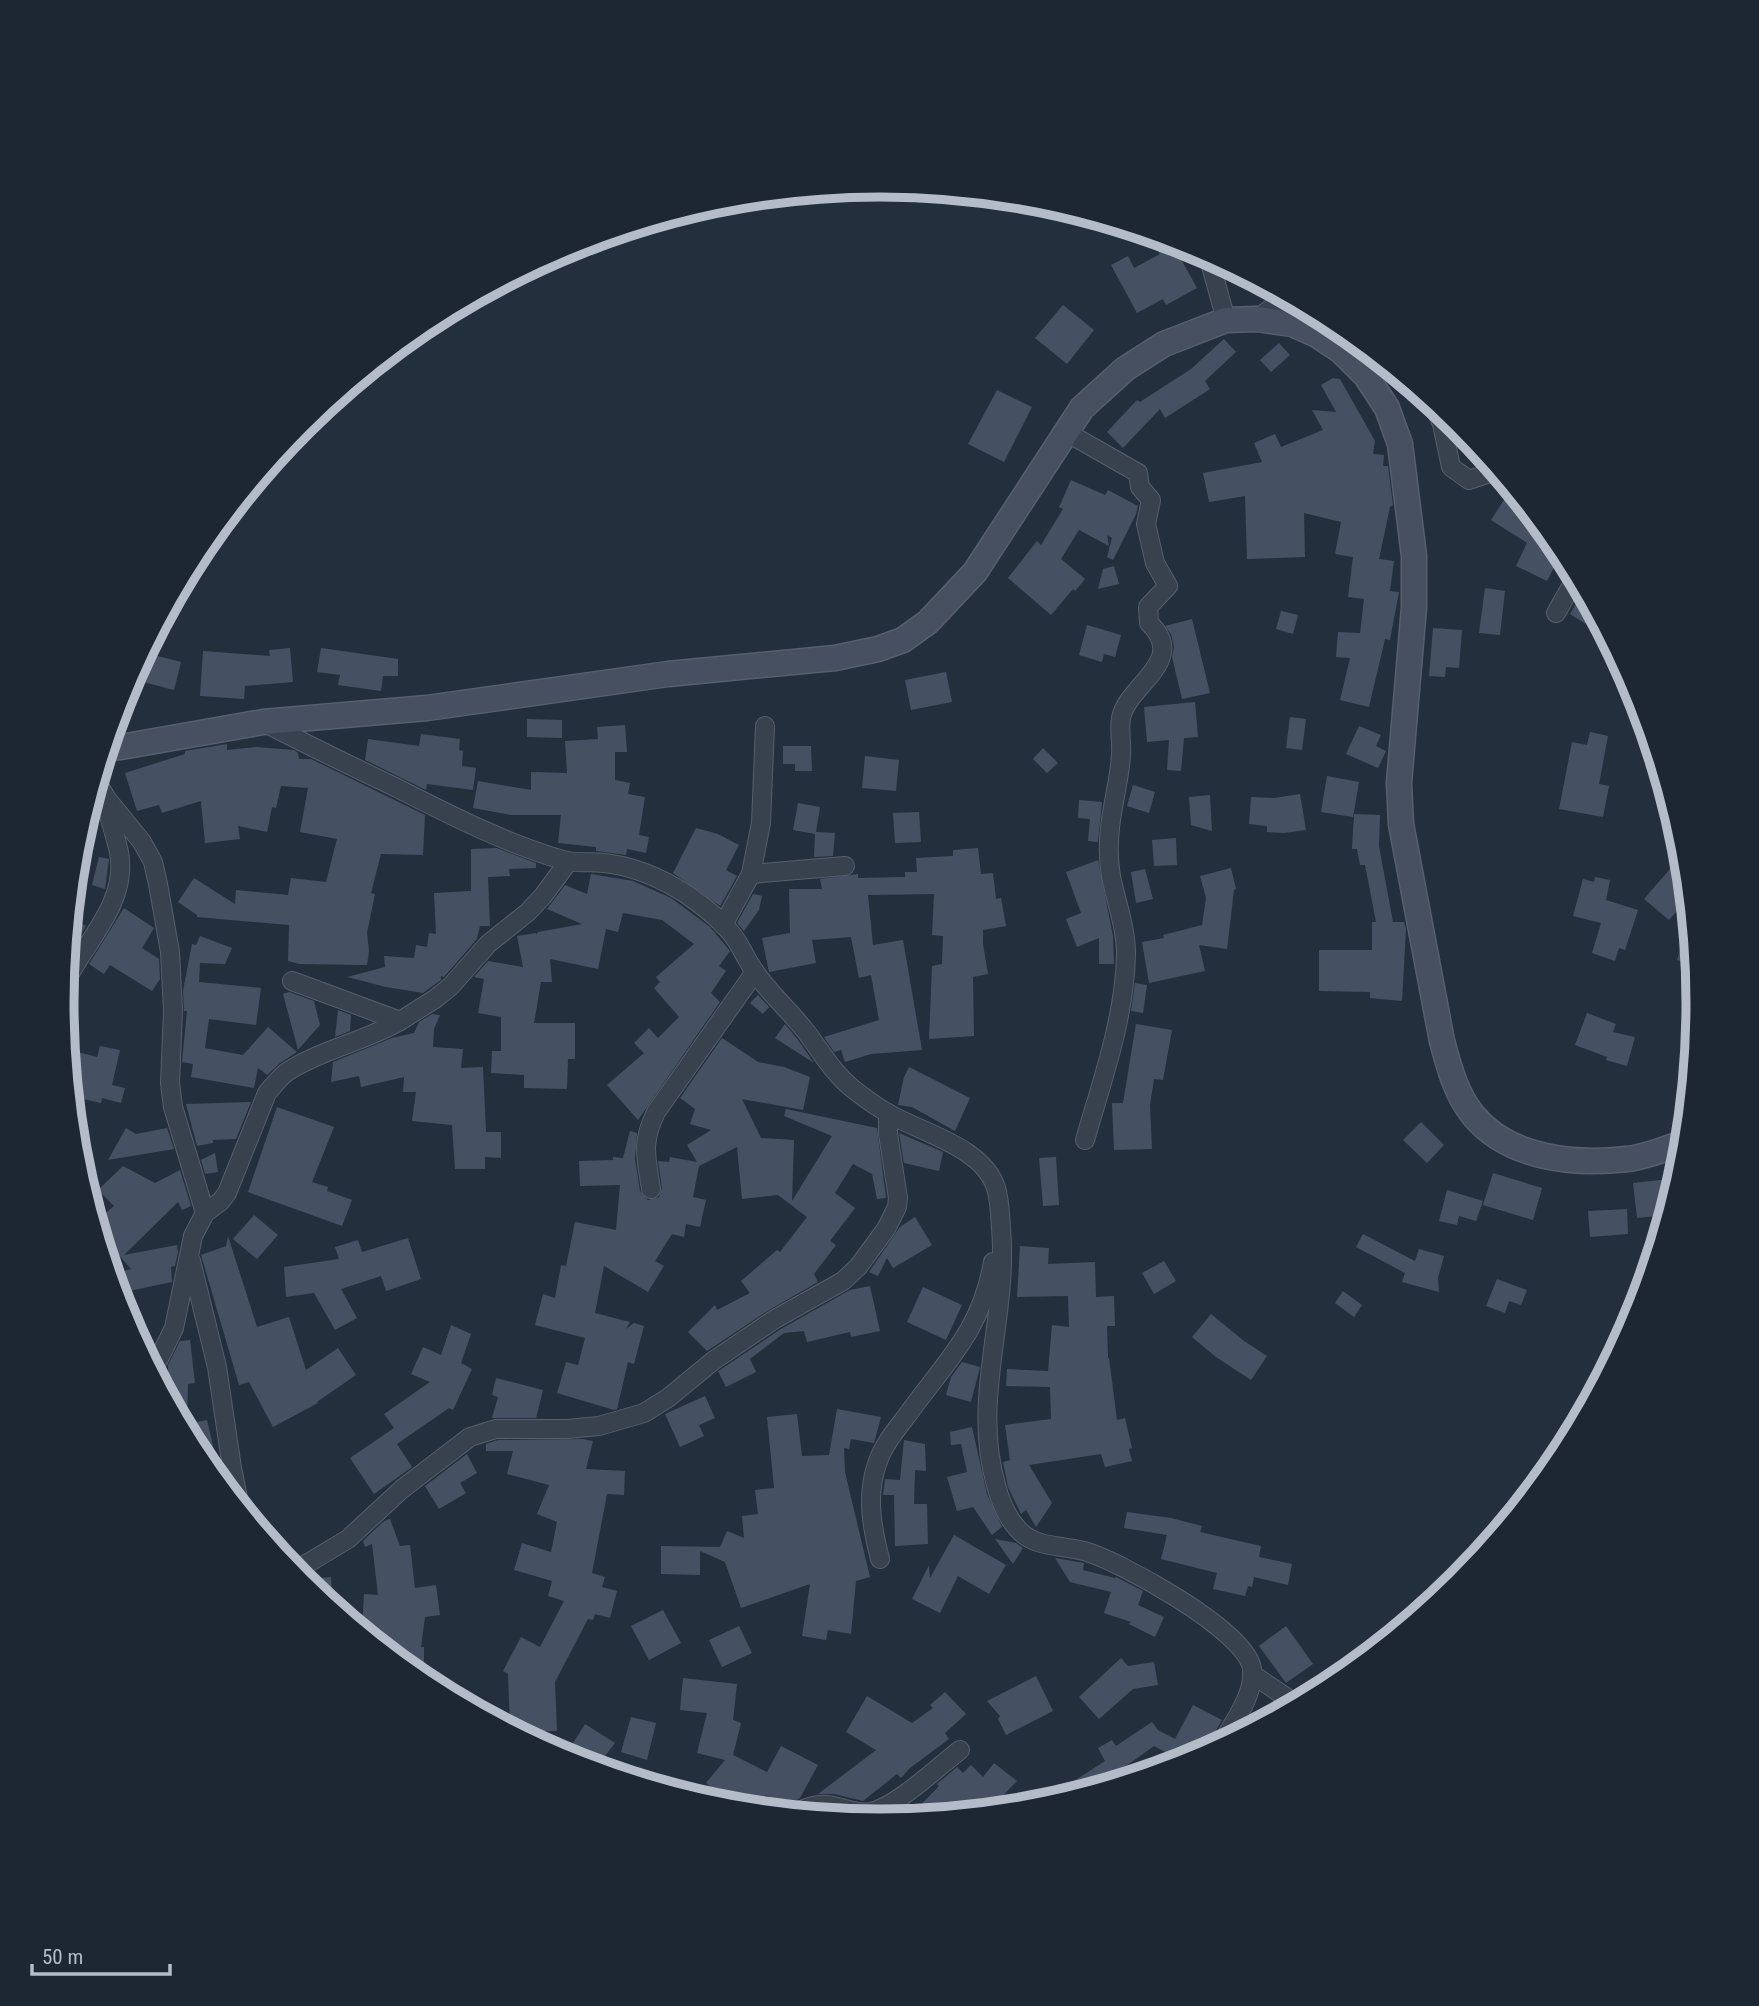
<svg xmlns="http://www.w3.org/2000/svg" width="1759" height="2006" viewBox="0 0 1759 2006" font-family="'Roboto Condensed',sans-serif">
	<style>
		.building { fill: #455162 }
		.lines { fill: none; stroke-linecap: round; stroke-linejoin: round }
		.street-casing { stroke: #565f6c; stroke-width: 20 }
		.secondary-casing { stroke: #565f6c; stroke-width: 27 }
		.street { stroke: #38414e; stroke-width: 18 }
		.secondary { stroke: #465061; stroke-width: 24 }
		.rim { fill: none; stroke: #b4bcc9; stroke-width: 9 }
	</style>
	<rect width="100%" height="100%" fill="#242f3e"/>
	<g class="building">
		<path d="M1165,239L1171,241L1197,288L1166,305L1163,299L1137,313L1111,265L1128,256L1134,268L1160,254L1154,245Z"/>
		<path d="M1063,305L1094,330L1067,364L1035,338Z"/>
		<path d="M1224,339L1236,352L1205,381L1210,389L1165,418L1160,409L1123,448L1107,432L1137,400L1140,402L1191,369Z"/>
		<path d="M1279,343L1290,355L1271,372L1260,360Z"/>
		<path d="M1333,378L1340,379L1375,441L1373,454L1384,455L1383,466H1388L1393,505L1390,507L1379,559L1394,561L1390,591L1399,592L1390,640L1385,639L1369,707L1340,700L1350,658L1336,657L1338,632L1360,633L1364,599L1348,597L1353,557L1335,554L1341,522L1304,513L1305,557L1247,559L1245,496L1209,502L1203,473L1262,462L1254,443L1275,434L1281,447L1323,430L1312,410L1336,412L1321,385Z"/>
		<path d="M997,390L1032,407L1004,462L968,444Z"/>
		<path d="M1071,480L1105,495L1108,490L1138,506L1136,514L1113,560L1107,557L1112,538L1107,535L1109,546L1079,530L1061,559L1085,579L1075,591L1073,589L1051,615L1008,578L1037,541L1041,545L1063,509L1059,507Z"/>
		<path d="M1511,489L1562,552L1547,581L1516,566L1527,543L1491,520Z"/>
		<path d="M1114,566L1119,584L1098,589L1103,569Z"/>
		<path d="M1485,588L1505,591L1500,635L1479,633Z"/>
		<path d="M1578,600L1588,601L1608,638L1570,614Z"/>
		<path d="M1281,611L1298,615L1293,634L1276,629Z"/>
		<path d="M1192,619L1210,693L1182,699L1172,657L1174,647L1171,634L1165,626Z"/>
		<path d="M1087,625L1121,635L1115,657L1104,654L1102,662L1079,655Z"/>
		<path d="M1433,628L1462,630L1459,668L1446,667L1445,677L1429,676Z"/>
		<path d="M290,648L293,682L245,686L244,699L200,696L203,651L270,656L269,650Z"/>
		<path d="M321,648L398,659V676H383L381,691L338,685L340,675L317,672Z"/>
		<path d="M150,654L181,662L174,690L143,682Z"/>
		<path d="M946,672L952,702L911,710L905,680Z"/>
		<path d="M1195,702L1198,737L1184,738L1181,771L1167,770L1169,740L1147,742L1144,707Z"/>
		<path d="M1290,717L1306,719L1302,750L1286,748Z"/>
		<path d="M527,719L562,720V738L527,737Z"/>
		<path d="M625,725L627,752H615V780L630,783L628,794L645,797L639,835L649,837L646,853L627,849L626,855L596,851V847L558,843L561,815H511L473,808L478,781L531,790V772L567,773L565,741L598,739L597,727Z"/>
		<path d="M1359,726L1381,735L1376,746L1386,751L1378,768L1346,754Z"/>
		<path d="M1590,732L1608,736L1599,784L1609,786L1603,817L1559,809L1572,742L1587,745Z"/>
		<path d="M421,734L460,739L459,750L463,751L462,766L476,768L473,790L427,784L426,790L365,760L368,739L419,746Z"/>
		<path d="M227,744V750L256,747L294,750L298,753L299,759H311L425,815L423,855L381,854L371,893L375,894L367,933L369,951L367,965L300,964L288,961L289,925L197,917V915L178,902L194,878L235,904L236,890L288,895L291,878L326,882L337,839L300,832L308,788L281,786L276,808L272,807L267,832L238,826L240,839L205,843L201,801L162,813L159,805L137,811L125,773L185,754V751Z"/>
		<path d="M783,746H811L812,771H795V764H783Z"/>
		<path d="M1043,748L1058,763L1047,773L1033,759Z"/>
		<path d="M865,756L899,760L896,791L862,788Z"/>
		<path d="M1327,776L1359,782L1353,817L1321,812Z"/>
		<path d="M1133,785L1155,792L1149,813L1127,806Z"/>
		<path d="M1300,794L1306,830L1284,833L1267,832V826L1249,824L1251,797L1274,798Z"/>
		<path d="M1210,795L1212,831L1191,825L1189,797Z"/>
		<path d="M1079,800L1102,802L1098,842L1088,841L1090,819L1078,818Z"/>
		<path d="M798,803L820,807L816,832L835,833L833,856L814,857L815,834L793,830Z"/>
		<path d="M919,812L921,842L895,843L893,813Z"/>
		<path d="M1354,814L1380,815L1379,846L1393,922H1404L1406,929L1402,1001L1370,998V992L1319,991V950H1372V922H1376L1365,865H1360L1357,849H1352Z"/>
		<path d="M696,828L718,834L739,845L726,870L737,876L720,906L673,873Z"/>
		<path d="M1176,838L1177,865L1154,866L1152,840Z"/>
		<path d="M497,848L536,863V868L509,869L510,876L488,877L490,926H480L477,939L444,977L441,976V980L423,993L386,987L347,977L385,967L384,956L414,958L416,945L427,947L429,933L436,934L434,893L471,891V849Z"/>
		<path d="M978,848L981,874L993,873L996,899L1001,898L1006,926L983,930V944L988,974L973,977L974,1036L929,1039L932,966L942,964L943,936L932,935L934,894L868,895L873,945L903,940L922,1050L871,1054L845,1062L841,1050L834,1052L824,1037L879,1020L871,975L859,978L851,937L812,940L816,963L769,972L762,938L790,933L789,889H822L820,879L858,874V878L905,877V872H917L916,858L953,856V850Z"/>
		<path d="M1683,854L1687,899L1669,920L1644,899Z"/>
		<path d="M99,857L109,859L105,889L92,885Z"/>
		<path d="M1098,860L1113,936L1114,964H1099V938L1077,947L1066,919L1081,913L1066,872Z"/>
		<path d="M1231,868L1236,889L1234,890L1227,949L1199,945L1205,971L1149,983L1142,942L1164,938L1163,935L1202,925L1206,898L1200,876Z"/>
		<path d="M1145,869L1153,899L1136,903L1131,872Z"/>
		<path d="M591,874L633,881L671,898L710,927L730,951L719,966L726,971L711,993L720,1002L638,1120L607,1085L644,1053L634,1043L649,1028L658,1038L679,1017L654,988L660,982L656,977L694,944L662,920L623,913L618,932L606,929L598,969L550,959L552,982H541L534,1023H575V1059H568L567,1089L524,1088V1075L491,1073L492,1051H501V1017L478,1013L484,979L474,977L488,961L523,967L517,936L536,933V935L538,932L582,924L547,909L565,885L587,894Z"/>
		<path d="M1595,877L1610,880L1606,900L1638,910L1625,950L1619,948L1615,961L1592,953L1601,923L1573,916L1583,879L1594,882Z"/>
		<path d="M753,894L762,896L759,910L744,931L737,923Z"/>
		<path d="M124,908L154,928L142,948L159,959L160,979L152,991L110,965L104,974L89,964Z"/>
		<path d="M70,918L86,926L77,941L68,936Z"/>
		<path d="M200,936L232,948L225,964L200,963L199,982L261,988L256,1025L209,1019L205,1048L243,1055L268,1027L297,1052L280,1063L267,1075L258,1068L254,1088L191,1077L193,1064L182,1062L187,1011H184L183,991L192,944L196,945Z"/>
		<path d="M1681,947L1692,949L1694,964L1677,960Z"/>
		<path d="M1135,983L1147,985L1143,1013L1131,1011Z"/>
		<path d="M289,992L314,1001L320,1025L298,1050L283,994Z"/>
		<path d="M758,995L769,1007L763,1014L750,1003Z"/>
		<path d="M338,1010L351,1015L350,1031L335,1037Z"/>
		<path d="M1587,1013L1616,1024L1613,1032L1635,1037L1627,1066L1606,1060L1607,1057L1575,1045Z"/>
		<path d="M432,1014L440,1015L434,1029L433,1047L463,1049L461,1068L483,1067L486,1132H501V1158L485,1157V1169H455L452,1125L412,1121L416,1092H403L404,1077L361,1087L359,1076L331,1082L333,1062L392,1038L414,1033L419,1022Z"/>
		<path d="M785,1024L798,1040L814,1063L775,1038Z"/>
		<path d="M1136,1024L1172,1030L1163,1080L1154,1079L1150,1105L1152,1149L1114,1150L1112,1103H1123Z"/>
		<path d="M722,1038L758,1062L784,1067L810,1077L803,1110L742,1099L761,1138L794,1140L792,1201L832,1136L784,1116L786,1109L877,1128L886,1198L877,1199L872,1174L853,1164L835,1193L855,1208L830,1241L836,1245L814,1274L818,1282L769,1310L707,1351L688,1332L715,1305L717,1310L750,1293L741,1281L777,1250L780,1252L807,1217L778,1195L742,1199L737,1147L699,1166L693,1197L706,1200L700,1227L686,1224L684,1237L672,1234L655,1261L664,1266L648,1292L604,1266L595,1313L630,1322L626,1329L634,1323L644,1326L634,1364L628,1362L617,1409L614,1410L557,1393L566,1362L578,1365L585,1338L535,1325L543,1294L555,1298L561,1265L566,1266L575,1222L616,1230L620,1185L580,1186L579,1161L613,1160V1157L623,1158L630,1131L637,1133L635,1159L640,1191L648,1200L659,1197L662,1188L658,1161L669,1162L670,1157L697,1162L687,1145L711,1130L690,1124L695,1109L680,1098Z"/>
		<path d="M100,1046L120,1050L112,1085L125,1088L121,1103L102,1098L101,1103L70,1096L66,1049L97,1057Z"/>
		<path d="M909,1067L970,1098L955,1131L912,1107L898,1105L904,1077Z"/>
		<path d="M251,1102L236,1139L213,1140V1143L197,1146L186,1104Z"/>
		<path d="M277,1107L334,1127L312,1182L328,1187L327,1191L352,1200L342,1226L248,1192Z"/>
		<path d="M1421,1122L1444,1145L1427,1163L1403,1140Z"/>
		<path d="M126,1128L136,1134L167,1128L174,1149L108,1160Z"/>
		<path d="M899,1133L943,1152L939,1171L904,1163Z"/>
		<path d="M215,1153L218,1172L205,1174L201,1160Z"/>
		<path d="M1056,1157L1059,1205L1043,1206L1039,1158Z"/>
		<path d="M123,1166L155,1183L180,1170L191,1206L182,1210L178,1202L124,1255L177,1245L178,1252L175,1266L171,1267L172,1282L124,1292L120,1272L131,1269L98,1231L95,1222L114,1206L98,1190Z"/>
		<path d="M1493,1173L1542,1188L1533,1220L1483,1205Z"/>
		<path d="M1669,1179L1671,1197L1666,1215L1637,1218L1633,1183Z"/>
		<path d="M1447,1190L1483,1201L1476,1221L1459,1216L1457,1225L1439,1221Z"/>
		<path d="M1627,1209L1628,1234L1590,1237L1588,1211Z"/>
		<path d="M254,1215L278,1235L257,1259L233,1239Z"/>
		<path d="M915,1217L932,1245L893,1268L887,1258L878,1276L869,1272L900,1227Z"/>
		<path d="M1363,1234L1415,1261L1419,1249L1444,1256L1438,1278L1439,1292L1402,1282L1405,1273L1356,1247Z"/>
		<path d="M228,1236L257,1327L289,1317L306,1370L338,1348L356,1375L317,1402L318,1403L273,1427L249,1382L239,1385L201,1255L226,1246Z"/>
		<path d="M408,1238L421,1279L386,1291L381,1276L341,1289L357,1318L335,1330L314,1293L286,1297L284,1267L339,1259L335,1247L358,1240L362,1252Z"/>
		<path d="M1020,1246L1049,1248L1048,1264L1095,1262L1096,1297L1114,1296L1115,1326H1107L1108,1358H1109L1117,1420L1125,1418L1132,1448L1129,1449L1132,1461L1105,1467L1101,1454L1029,1465L1052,1503L1036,1527L1026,1510L1021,1514L1008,1487L1003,1462L1010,1460L1005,1425L1051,1419L1050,1387L1006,1386L1007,1369L1048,1371L1052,1325L1069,1327L1068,1296L1017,1297Z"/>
		<path d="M1164,1261L1176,1281L1154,1294L1142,1273Z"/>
		<path d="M1497,1279L1527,1290L1521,1305L1509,1301L1505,1313L1486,1306Z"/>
		<path d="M870,1286L880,1331L851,1337L850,1332L807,1342L804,1331L784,1333L750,1359L756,1372L726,1387L718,1371L720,1370L781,1329L850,1290Z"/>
		<path d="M923,1287L962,1305L946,1340L907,1322Z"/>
		<path d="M1343,1291L1362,1305L1354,1317L1335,1303Z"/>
		<path d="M1211,1314L1244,1341L1267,1356L1251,1380L1216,1357L1192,1337Z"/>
		<path d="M451,1325L471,1334L461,1363L472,1369L453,1410L449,1408L397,1444L412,1467L374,1494L350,1458L394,1428L384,1414L430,1382L411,1374L423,1347L441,1355Z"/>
		<path d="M190,1340L195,1383L188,1384L187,1424L207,1420L214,1450L197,1453L168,1399V1365L180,1341Z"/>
		<path d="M962,1362L980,1367L971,1402L946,1395L951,1377Z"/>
		<path d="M496,1378L543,1390L536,1418H492L498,1397L492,1395Z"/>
		<path d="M705,1396L715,1418L699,1425L704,1436L680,1447L665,1414Z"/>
		<path d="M837,1409L881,1417L874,1443L851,1439L849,1449L844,1448L845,1472L870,1577L856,1581L851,1634L828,1630L826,1640L802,1636L810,1584L741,1608L725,1562L700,1551V1575L661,1574V1546L720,1547L727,1531L744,1538L742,1516L758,1514L755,1490L774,1488L767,1417L797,1414L802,1456L829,1455Z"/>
		<path d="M972,1427L987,1494L1002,1527L992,1535L973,1507L957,1511L947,1477L967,1472L961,1444L951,1445L950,1432Z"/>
		<path d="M583,1439L593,1441L586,1469L625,1471L624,1495L607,1494L592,1573L605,1577L602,1587L617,1591L610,1618L595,1614L593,1620L588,1619L555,1682L557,1731L515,1732L510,1729L508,1674L503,1671L521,1637L540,1647L564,1601L548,1596L552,1581L514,1570L522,1543L551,1552L557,1522L537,1514L549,1485L507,1474L513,1451H486V1444L498,1440Z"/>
		<path d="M904,1440L925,1444L926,1471L915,1470L914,1504H927L928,1544L895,1546L894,1495H883L885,1479L900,1480Z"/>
		<path d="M467,1454L477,1473L460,1483L466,1493L439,1509L425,1486Z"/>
		<path d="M1127,1512L1171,1518L1202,1526L1200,1532L1261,1546L1259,1557L1292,1564L1288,1585L1254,1577L1252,1587L1248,1586L1245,1596L1213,1589L1217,1573L1161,1559L1167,1535L1124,1528Z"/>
		<path d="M390,1519L400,1546L410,1545L415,1588L436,1585L440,1615L425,1617L421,1647H424V1665L403,1666L362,1632L364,1594L378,1595L372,1544L365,1547L363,1541L384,1521Z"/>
		<path d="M954,1535L1006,1565L989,1594L958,1576L940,1613L912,1599L929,1565L930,1578Z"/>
		<path d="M995,1539L1016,1543L1023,1548L1013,1564Z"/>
		<path d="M1055,1558L1084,1563L1083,1570L1115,1578L1116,1577L1143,1591L1138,1605L1164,1617L1155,1637L1129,1624L1131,1622L1104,1613L1111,1592L1070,1582Z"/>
		<path d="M331,1577L332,1594L318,1595L313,1592L312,1579Z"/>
		<path d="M663,1610L681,1643L649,1660L631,1626Z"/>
		<path d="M739,1626L752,1653L722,1667L709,1640Z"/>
		<path d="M1286,1626L1313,1664L1286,1683L1259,1646Z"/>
		<path d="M1121,1658L1128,1666L1154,1662L1158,1685L1133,1689L1099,1719L1079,1697Z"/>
		<path d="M1036,1676L1053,1711L1006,1735L998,1719L1000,1716L987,1701Z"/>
		<path d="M683,1678L737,1684L733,1720L741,1723L733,1755L767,1772L781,1746L818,1765L800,1798L786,1806L766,1795L758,1809L737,1807L706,1783L725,1760L697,1753L707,1713L680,1710Z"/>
		<path d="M945,1692L966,1714L945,1733L949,1739L910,1768L901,1778L897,1774L863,1801L834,1794H818L876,1750L846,1732L867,1696L912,1723L933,1708L930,1705Z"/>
		<path d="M1193,1705L1222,1720L1212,1737L1209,1750L1184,1762L1154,1746L1126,1766L1101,1779L1105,1785L1048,1803L1046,1799L1105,1761L1098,1748L1112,1740L1116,1746L1152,1722L1158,1730L1175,1739Z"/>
		<path d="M631,1717L656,1723L647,1760L621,1752Z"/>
		<path d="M585,1724L615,1743L596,1768L564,1758Z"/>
		<path d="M994,1763L1017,1781L988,1811L908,1818L939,1786L937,1784L957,1767L963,1773L971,1765L983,1777Z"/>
	</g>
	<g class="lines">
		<defs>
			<g id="street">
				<path d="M1208,255L1226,320"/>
				<path d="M1257,319L1286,297"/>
				<path d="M1434,405L1442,424L1451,467L1469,480L1496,471"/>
				<path d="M1066,432L1138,473L1140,487L1151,500L1146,524L1155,563L1168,586L1148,607L1149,623C1189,661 1127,685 1121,718C1119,730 1122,743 1121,755C1120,773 1116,790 1113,807C1109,829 1107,854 1111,876C1116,902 1126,927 1126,954C1125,1017 1102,1081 1085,1140"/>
				<path d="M1556,613L1576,578"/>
				<path d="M263,722C306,744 349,765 393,786C448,814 504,843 563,860C576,864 590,861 604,863C633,866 661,878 686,894C703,906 722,920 734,937C742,948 747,961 755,972C770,994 791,1012 807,1033C822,1053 834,1074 853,1089C866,1099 879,1109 893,1116C927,1134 984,1149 996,1188C1000,1201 1000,1215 1001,1228C1009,1317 971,1397 996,1485C1000,1500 1006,1516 1017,1528C1033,1548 1061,1545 1084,1551C1120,1561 1247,1631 1252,1669C1255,1694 1233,1723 1222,1743"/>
				<path d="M96,781L107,799L142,842L153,862L158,884L170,952L173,1011L170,1083L173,1107L205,1213L193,1236L174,1328L153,1371"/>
				<path d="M751,874L845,866"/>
				<path d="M723,925L751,874L761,823L765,726"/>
				<path d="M292,981L400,1021L435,999L451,986L488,944L528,912L543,896L568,862"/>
				<path d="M63,987C81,946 125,908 120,859C118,839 108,821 107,801"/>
				<path d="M651,1189C646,1156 641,1143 656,1112L755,972"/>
				<path d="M205,1213L221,1201L227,1193L267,1093C274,1085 281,1075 290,1070C324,1049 365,1041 400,1021"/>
				<path d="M191,1261L217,1367L232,1468L240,1508"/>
				<path d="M880,1559C872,1528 866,1495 877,1464C883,1445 896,1430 908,1414C947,1360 981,1331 993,1262"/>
				<path d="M293,1572L348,1539L402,1489L470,1437L496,1429H567L599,1426L644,1413L668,1398L713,1361L775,1319L843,1281L858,1267L886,1229L897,1207L898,1198L888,1134V1113"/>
				<path d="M1252,1674L1296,1704"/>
				<path d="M795,1813C805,1808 815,1804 827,1805C841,1806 855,1815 870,1812C895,1808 939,1766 960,1750"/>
			</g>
			<path id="secondary" d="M106,748L121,747L263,722L427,708L668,674L835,658L878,649L903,640L928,622L975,572L1082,408L1125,369L1164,344L1226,320L1257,319L1292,324L1317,335L1341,351L1366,376L1387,408L1400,444L1414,556V607L1399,783L1401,824L1442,1041C1449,1067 1456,1094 1473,1115C1509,1159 1575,1165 1627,1159C1646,1157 1666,1148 1684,1143"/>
		</defs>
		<use href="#street" class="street-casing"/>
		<use href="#secondary" class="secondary-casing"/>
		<use href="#street" class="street"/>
		<use href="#secondary" class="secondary"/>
	</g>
	<path d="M0 0H1759V2006H0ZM74 1003a806 806 0 1 1 1612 0a806 806 0 1 1-1612 0Z" fill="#1d2633" fill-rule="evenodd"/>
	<path class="rim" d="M74 1003a806 806 0 1 1 1612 0a806 806 0 1 1-1612 0Z"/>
	<path d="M32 1964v10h138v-10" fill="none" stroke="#b4bcc9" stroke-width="3.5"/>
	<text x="42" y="1964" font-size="21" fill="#b4bcc9" stroke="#1d2633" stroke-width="5" paint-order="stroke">50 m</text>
</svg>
